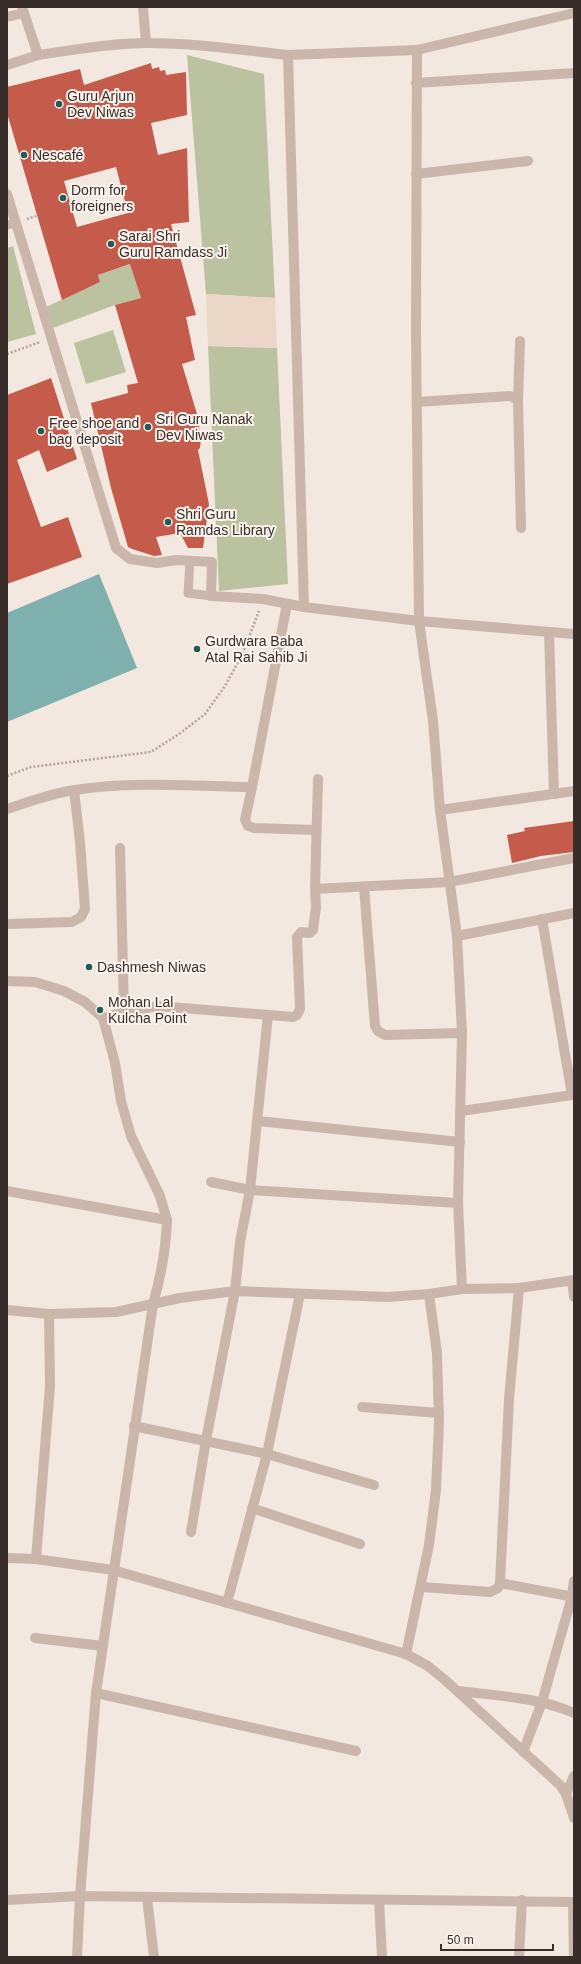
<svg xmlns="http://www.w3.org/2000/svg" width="581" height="1964" viewBox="0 0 581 1964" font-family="Helvetica,sans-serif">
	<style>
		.green { fill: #bac29f }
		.plaza { fill: #ebd7c7 }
		.water { fill: #7eb0ad }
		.building { fill: #c55b4b; fill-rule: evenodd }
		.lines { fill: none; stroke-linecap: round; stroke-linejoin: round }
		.path { stroke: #b7a095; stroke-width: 2.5; stroke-dasharray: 2 2; stroke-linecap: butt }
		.pedestrian { stroke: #cbb6ab; stroke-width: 9 }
		.minor { stroke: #cbb6ab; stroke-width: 10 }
		.poi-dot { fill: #1f5b58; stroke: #faf2ec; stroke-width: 1.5 }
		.labels { text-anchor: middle; stroke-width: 4; stroke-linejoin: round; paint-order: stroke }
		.poi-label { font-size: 14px; fill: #392d2a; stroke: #faf2ec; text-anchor: start }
	</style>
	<rect width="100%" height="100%" fill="#f3e8df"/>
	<g class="green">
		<path d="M187,55L264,74L275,298L206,294Z"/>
		<path d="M13,246L36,334L7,342V248Z"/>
		<path d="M140,261L131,266L141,298L115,305L53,328L46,307L100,282L98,275Z"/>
		<path d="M113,330L126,372L86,384L74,343Z"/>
		<path d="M208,346L277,348L288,584L219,591Z"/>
	</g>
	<path class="plaza" d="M206,294L275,298L277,348L208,346Z"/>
	<path class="water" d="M99,574L137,668L7,722V613Z"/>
	<g class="building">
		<path d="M151,63L152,69L159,67L160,71L165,70L166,75L186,72L187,115L151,123L158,155L187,148L189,222L171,224L196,315L186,317L195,360L182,364L197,414L201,439L200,448L198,450L209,504L203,548H188L180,533L156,537L162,555L154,556L132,549L128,547L111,488L91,403L128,393L127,385L138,383L115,305L141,298L130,264L98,275L100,282L62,300L7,113V87L80,69L84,85ZM116,167L128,213L77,227L64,181Z"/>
		<path d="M51,378L77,459L47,472L39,450L17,460L41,527L68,517L82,557L7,584V395Z"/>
		<path d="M574,821V852L541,856L512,863L507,835L525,831L524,828Z"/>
	</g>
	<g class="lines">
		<g class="path">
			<path d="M27,219L36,216"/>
			<path d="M7,354L40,342"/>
			<path d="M7,776L31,767L151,752L179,734L205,714L225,686L242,655L259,611"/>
		</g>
		<g class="pedestrian">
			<path d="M7,225L16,223"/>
			<path d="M190,561L188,593L211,596"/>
		</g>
		<g class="minor">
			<path d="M22,7L38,55C74,50 111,43 147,43C195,43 242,50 288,55"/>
			<path d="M143,7L146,43"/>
			<path d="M574,13L417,50L288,55L304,607L419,621L574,634"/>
			<path d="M7,17L24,13"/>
			<path d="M7,65L38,55"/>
			<path d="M416,83L574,73"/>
			<path d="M416,174L528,161"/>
			<path d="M7,194L116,548L130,559L157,563L176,560L212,562L211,596L263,599L304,607"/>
			<path d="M518,400L520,341"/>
			<path d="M417,402L510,396L518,400L521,528"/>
			<path d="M549,632L554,794"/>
			<path d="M318,779L315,889L449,882L574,858"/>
			<path d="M252,787L245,820L248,826L254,828L316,830"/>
			<path d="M7,809C29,802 52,793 75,790C133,781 194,786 252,787L287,604"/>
			<path d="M440,810L574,791"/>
			<path d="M120,848L124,1012"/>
			<path d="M364,887L375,1026L378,1031L385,1035L462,1033"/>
			<path d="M7,924L72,922L81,917L85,909L80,842L74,790"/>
			<path d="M457,936L574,913"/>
			<path d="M7,981L35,982L64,991L85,1002L103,1018L115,1063L121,1101L131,1136L160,1196L167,1220"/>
			<path d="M103,1018L124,1012L158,1006L293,1017L297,1015L300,1009L297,937L301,932L310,933L313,930L316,907L315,889"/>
			<path d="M461,1111L572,1095L542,919"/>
			<path d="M258,1121L460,1142"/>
			<path d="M211,1182L250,1190L458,1203"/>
			<path d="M7,1191L167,1220C166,1249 161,1276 153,1304L96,1693L80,1896L77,1957"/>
			<path d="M572,1281L574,1297"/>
			<path d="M462,1289L519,1288L574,1280"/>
			<path d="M429,1294L437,1353L439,1422L436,1490L429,1545L406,1654L428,1666L445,1680L560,1785L566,1794L574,1818"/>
			<path d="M7,1310L49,1314L116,1312L180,1298L235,1291L387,1297L429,1294L462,1289L458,1203L462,1033L457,936L440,810L433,721L419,621L416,332L417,50"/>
			<path d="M362,1407L439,1413"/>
			<path d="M134,1426L267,1454L300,1294"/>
			<path d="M252,1508L360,1544"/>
			<path d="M191,1532L206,1440L235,1291L240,1242L250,1190L268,1015"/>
			<path d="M7,1558L36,1559L113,1570L406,1654"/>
			<path d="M36,1559L50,1386L49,1314"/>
			<path d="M500,1583L509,1399L519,1288"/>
			<path d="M422,1587L490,1592L498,1588L500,1583L574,1597"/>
			<path d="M227,1603L267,1454L374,1485"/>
			<path d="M35,1638L103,1646"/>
			<path d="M459,1691C497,1696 538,1697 574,1713"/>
			<path d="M96,1693L356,1751"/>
			<path d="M523,1752L542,1702L572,1596L574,1581"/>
			<path d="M566,1794L574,1776"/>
			<path d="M147,1898L154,1957"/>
			<path d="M7,1900L80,1896L574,1902"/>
			<path d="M379,1900L382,1957"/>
			<path d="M573,1902L574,1957"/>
			<path d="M519,1957L522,1900"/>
		</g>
	</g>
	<g class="poi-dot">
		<circle cx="59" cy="104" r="4"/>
		<circle cx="24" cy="155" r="4"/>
		<circle cx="63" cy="198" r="4"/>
		<circle cx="111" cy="244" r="4"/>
		<circle cx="148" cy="427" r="4"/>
		<circle cx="41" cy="431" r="4"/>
		<circle cx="168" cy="522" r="4"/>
		<circle cx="197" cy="649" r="4"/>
		<circle cx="89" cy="967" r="4"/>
		<circle cx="100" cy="1010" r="4"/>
	</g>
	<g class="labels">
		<g class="poi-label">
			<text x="67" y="101">Guru Arjun<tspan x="67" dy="16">Dev Niwas</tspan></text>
			<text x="32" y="160">Nescafé</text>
			<text x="71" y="195">Dorm for<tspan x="71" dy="16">foreigners</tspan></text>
			<text x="119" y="241">Sarai Shri<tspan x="119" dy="16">Guru Ramdass Ji</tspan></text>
			<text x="156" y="424">Sri Guru Nanak<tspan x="156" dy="16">Dev Niwas</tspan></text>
			<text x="49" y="428">Free shoe and<tspan x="49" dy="16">bag deposit</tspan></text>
			<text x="176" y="519">Shri Guru<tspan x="176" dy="16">Ramdas Library</tspan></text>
			<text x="205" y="646">Gurdwara Baba<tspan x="205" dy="16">Atal Rai Sahib Ji</tspan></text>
			<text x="97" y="972">Dashmesh Niwas</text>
			<text x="108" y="1007">Mohan Lal<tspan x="108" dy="16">Kulcha Point</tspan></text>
		</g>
	</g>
	<rect width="581" height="1964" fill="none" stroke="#392d2a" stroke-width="16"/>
	<path d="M441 1944v6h112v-6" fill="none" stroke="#392d2a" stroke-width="2"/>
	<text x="447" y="1944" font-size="12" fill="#392d2a" stroke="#faf2ec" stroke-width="3" paint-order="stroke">50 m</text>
</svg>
